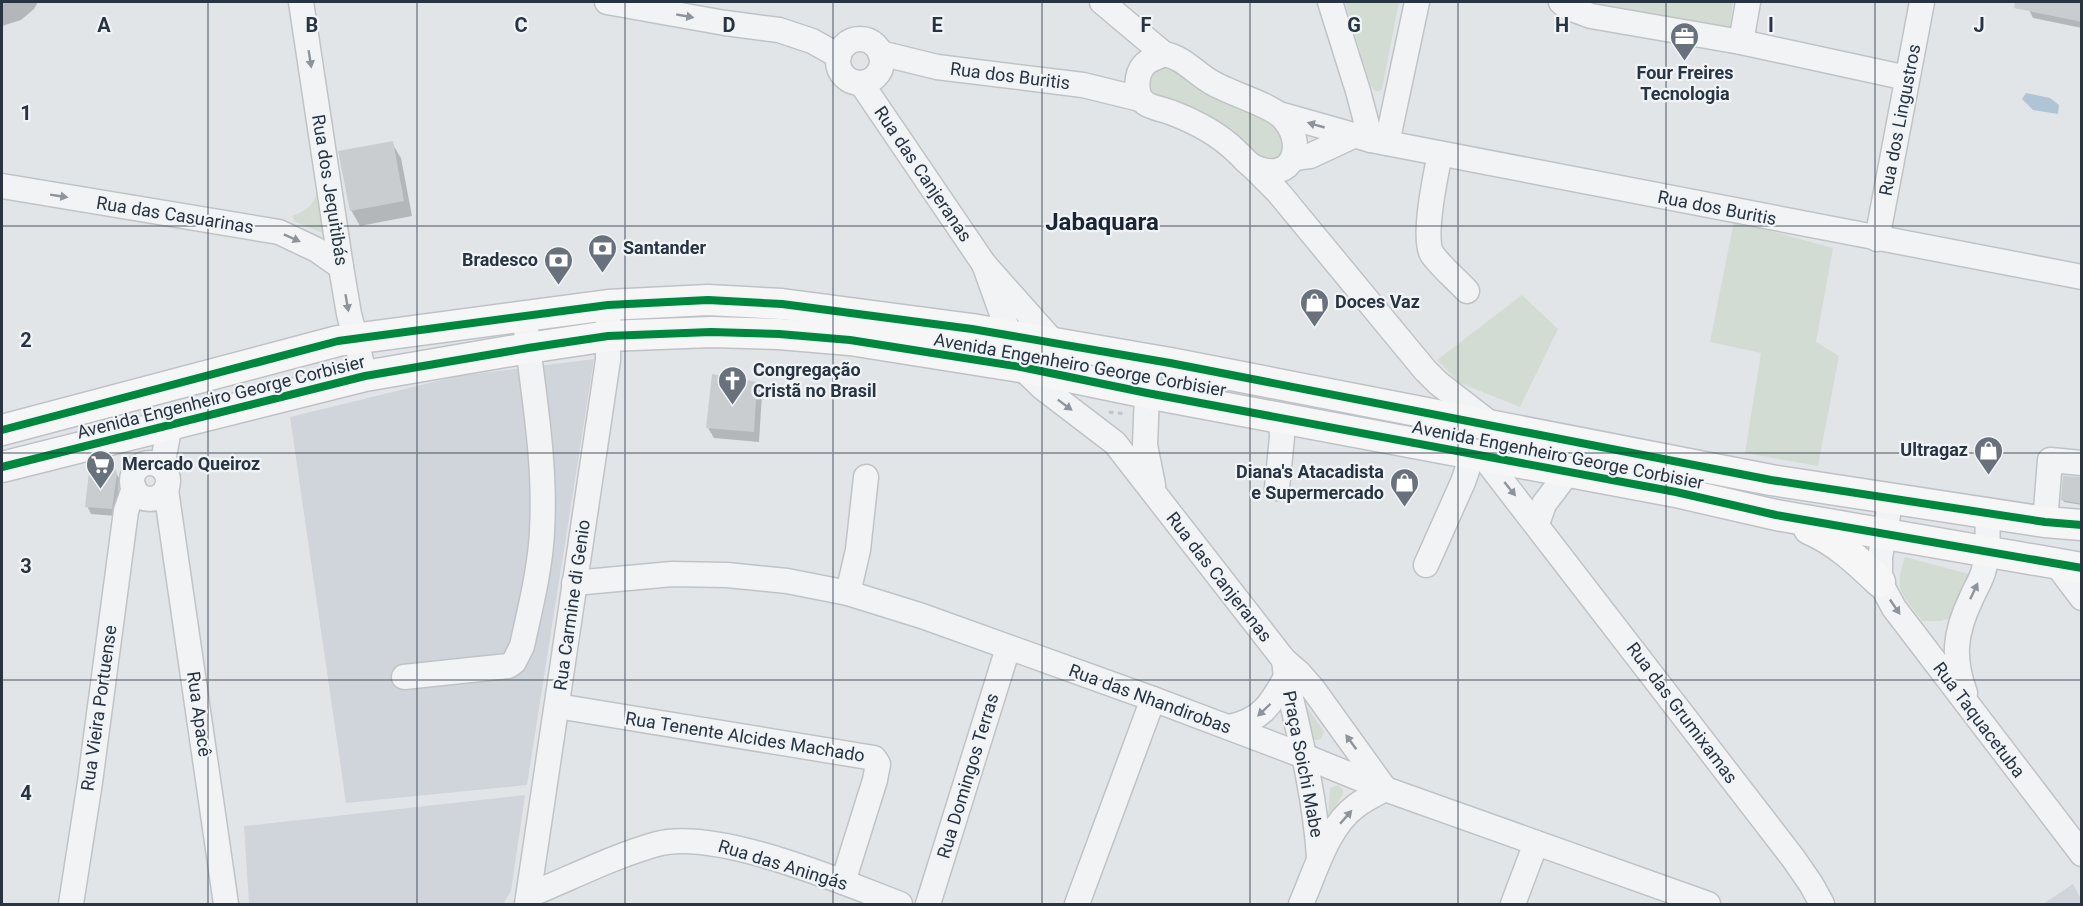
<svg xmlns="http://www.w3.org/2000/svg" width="2083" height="906" viewBox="0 0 2083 906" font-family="Roboto,sans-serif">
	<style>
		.built { fill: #d0d5db }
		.green { fill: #d3dcd3 }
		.water { fill: #afc4d4 }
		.shadow { fill: #0003 }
		.building { fill: #cacdd0 }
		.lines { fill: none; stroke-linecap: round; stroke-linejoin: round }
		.minor-casing { stroke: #c0c3c6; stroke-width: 27 }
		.major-casing { stroke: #bec2c6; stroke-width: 33 }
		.path { stroke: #c1c4c8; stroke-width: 3; stroke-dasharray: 4.5 4.5; stroke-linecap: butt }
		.minor { stroke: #f2f3f4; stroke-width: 24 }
		.major { stroke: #f6f6f7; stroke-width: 30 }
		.cycleway-casing { stroke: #f0f4f7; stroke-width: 11 }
		.cycleway { stroke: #00873e; stroke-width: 8 }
		.oneway { fill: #8d949b }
		.grid { fill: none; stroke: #283442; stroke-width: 1.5; stroke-opacity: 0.55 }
		.labels { text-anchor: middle; stroke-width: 4.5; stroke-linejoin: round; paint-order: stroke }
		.poi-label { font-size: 18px; font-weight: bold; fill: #283442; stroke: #f0f4f7; text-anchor: start }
		.street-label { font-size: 18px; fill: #283442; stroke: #f0f4f7 }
		.district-label { font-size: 24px; font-weight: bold; fill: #1a2533; stroke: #f0f4f7 }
		.grid-label { font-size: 20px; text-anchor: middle; font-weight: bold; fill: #283442; stroke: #f0f4f7; stroke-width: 4.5; stroke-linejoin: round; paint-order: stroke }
	</style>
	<rect width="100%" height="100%" fill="#e2e5e8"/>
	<g class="built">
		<path d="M594,359L527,785L346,803L290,417L458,376Z"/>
		<path d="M525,795L511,891L503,904H249L244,826Z"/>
		<path d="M2073,884L2081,899V904H2043Z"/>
	</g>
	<g class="green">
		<path d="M1345,2H1399L1382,89L1379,91H1375L1370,84Z"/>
		<path d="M1579,2H1733L1730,29Z"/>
		<path d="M1159,61L1282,125C1284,143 1288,160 1264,162L1150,93L1148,69Z"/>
		<path d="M323,189L325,234L295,222L292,216C304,212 316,204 317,190Z"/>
		<path d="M1734,221L1833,248L1816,342L1839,356L1818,466L1745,453L1761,353L1710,342Z"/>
		<path d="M1522,295L1558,329L1520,407L1460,383L1437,360Z"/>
		<path d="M1905,557L1973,575L1954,617L1941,621H1922C1902,593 1893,591 1905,557Z"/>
		<path d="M1302,699L1324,732L1321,739L1316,740L1310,738Z"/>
		<path d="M1338,785L1343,790V794L1328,819L1330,788Z"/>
	</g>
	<path class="water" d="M2026,93L2050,98L2059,105L2058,114L2033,110L2022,99Z"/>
	<g class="shadow">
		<path d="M2,2H38L34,9L21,20L2,26Z"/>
		<path d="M2028,2H2082V28L2033,18L2029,10Z"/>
		<path d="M392,143L401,158L412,216L360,226L351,210Z"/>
		<path d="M756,383L762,394L759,442L714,438L708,428Z"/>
		<path d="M114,470L119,478L118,509L116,516L91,514L87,506Z"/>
		<path d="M2082,479V505L2064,502L2063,500Z"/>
	</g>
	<g class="building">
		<path d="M2015,2H2082V22L2014,8Z"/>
		<path d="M393,141L404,201L350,211L338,151Z"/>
		<path d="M712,374L757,382L754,432L706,428Z"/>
		<path d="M104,459L113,464L117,473L112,509L85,507L90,463Z"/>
		<path d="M2063,476L2082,477V504L2061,500Z"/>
	</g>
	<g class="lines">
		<defs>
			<g id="minor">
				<path d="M301,2L341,267L349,314L365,376"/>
				<path d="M607,2L725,23L779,30L812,41L839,56"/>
				<path d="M1102,2L1164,54"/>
				<path d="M1330,2L1358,91L1371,140"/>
				<path d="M1561,2L1567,7L1591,16L1741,42L1907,78"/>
				<circle cx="860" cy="61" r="22"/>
				<path d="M1741,42L1748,2"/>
				<path d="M880,53L937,67L1083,85L1140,99"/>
				<path d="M1164,54C1183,57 1195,73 1211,82C1229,93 1268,104 1281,116C1308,142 1294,185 1254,167C1247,164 1242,156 1237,152C1219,134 1194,121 1170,112C1162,109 1152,108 1145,103C1134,95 1136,74 1144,65C1148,60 1158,57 1164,54Z"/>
				<path d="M861,83L984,264L1056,345"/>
				<path d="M1279,114L1371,140L2082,277"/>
				<path d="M1387,143L1417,2"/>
				<path d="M1440,154C1436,173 1422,239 1432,254C1441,267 1456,279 1467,291"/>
				<path d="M1294,158L1310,156L1353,136"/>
				<path d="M1252,166L1278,192L1425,370L1438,383L1492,425"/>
				<path d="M2,186L279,232L317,250L341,267"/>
				<path d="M1877,239L1922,2"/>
				<path d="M984,264L1021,367L1043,388L1115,443L1284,660L1298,672L1313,689L1385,789C1376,794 1365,799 1356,806C1327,827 1315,873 1301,904"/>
				<path d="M1141,358L1147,393L1145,445L1153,485"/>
				<path d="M1482,455L1793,858L1811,884L1822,904"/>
				<circle cx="150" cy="481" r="18"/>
				<path d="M162,467L170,424"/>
				<path d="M1277,488L1282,437L1281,417"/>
				<path d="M166,490L226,904"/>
				<path d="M1891,499L1880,557V582L1894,608L2082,854"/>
				<path d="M2045,522L2050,460L2082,463"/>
				<path d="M1537,524L1544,504L1569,471"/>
				<path d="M1426,565L1463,482L1473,453"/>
				<path d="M2057,565L2082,598"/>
				<path d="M574,583L672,574L727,575L787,581L848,593L922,616L1153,699L1304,756L1385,789L1708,904"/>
				<path d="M848,593L858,550L866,477"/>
				<path d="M1284,660L1286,677C1300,737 1315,796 1319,857"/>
				<path d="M404,677L508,666L514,662L522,646C530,609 540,570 542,532C546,464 534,398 526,330"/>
				<path d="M1965,693C1952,658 1955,632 1971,599C1975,589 1982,579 1984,569C1989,551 1987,532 1988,513"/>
				<path d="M557,706L874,758L878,764L875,780L843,882"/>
				<path d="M1230,727C1262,720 1271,704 1286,677"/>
				<path d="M529,895C571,878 614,856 657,844C717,828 842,882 900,904"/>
				<path d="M71,904L90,782L126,511L134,488"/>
				<path d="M527,904L608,360V319"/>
				<path d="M928,904L1008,648"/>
				<path d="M1077,904L1153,699"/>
				<path d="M1513,904L1536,843"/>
			</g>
			<g id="major">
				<path d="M2,430L338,341L608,305L708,300L782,304L972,329L1170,363L1771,480L2045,522L2082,525"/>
				<path d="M2,467L365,376L528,348L608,336L711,332L779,334L850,340L1021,367L1147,393L1676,492L1776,515L2082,568"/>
				<path d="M1809,529C1837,541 1858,561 1880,582"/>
			</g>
		</defs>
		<use href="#minor" class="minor-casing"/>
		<use href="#major" class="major-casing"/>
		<path class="path" d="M1109,412L1126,414"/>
		<use href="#minor" class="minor"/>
		<use href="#major" class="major"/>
		<defs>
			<g id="cycleway">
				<path d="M2,430L338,341L608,305L708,300L782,304L972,329L1170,363L1771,480L2045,522L2082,525"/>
				<path d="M2,467L365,376L528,348L608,336L711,332L779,334L850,340L1021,367L1147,393L1676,492L1776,515L2082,568"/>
			</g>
		</defs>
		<use href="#cycleway" class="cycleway-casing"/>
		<use href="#cycleway" class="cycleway"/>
	</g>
	<defs><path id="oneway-solid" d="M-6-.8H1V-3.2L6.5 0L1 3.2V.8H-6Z" transform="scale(1.5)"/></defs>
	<g class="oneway">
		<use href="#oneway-solid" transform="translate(685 16) rotate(10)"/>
		<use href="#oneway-solid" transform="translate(310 59) rotate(81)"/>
		<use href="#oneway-solid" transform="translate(1316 125) rotate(-164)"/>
		<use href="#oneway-solid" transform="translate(59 196) rotate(9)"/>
		<use href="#oneway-solid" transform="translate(292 238) rotate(24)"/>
		<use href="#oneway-solid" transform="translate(347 303) rotate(80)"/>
		<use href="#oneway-solid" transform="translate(1065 405) rotate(37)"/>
		<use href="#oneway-solid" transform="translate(1510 489) rotate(51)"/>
		<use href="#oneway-solid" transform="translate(1974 591) rotate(-65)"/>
		<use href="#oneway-solid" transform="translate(1895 607) rotate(56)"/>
		<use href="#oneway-solid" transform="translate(1264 710) rotate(136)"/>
		<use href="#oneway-solid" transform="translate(1351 742) rotate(-126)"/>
		<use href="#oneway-solid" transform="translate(1346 817) rotate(-49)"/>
	</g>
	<path class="grid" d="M208,2V904M417,2V904M625,2V904M833,2V904M1042,2V904M1250,2V904M1458,2V904M1666,2V904M1875,2V904M2,226H2082M2,453H2082M2,680H2082"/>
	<defs>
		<symbol id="office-pin" viewBox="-11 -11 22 30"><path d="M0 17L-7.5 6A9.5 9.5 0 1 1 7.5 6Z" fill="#69727c" stroke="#f0f4f7"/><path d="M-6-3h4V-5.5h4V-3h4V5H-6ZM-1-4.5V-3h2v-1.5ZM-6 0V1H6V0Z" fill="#fff"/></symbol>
		<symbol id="bank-pin" viewBox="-11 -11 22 30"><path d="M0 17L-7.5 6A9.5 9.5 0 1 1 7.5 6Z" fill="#69727c" stroke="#f0f4f7"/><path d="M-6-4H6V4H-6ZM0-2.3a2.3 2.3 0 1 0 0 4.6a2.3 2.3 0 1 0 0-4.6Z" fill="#fff"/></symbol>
		<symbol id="shop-pin" viewBox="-11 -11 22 30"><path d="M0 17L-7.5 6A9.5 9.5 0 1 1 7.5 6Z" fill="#69727c" stroke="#f0f4f7"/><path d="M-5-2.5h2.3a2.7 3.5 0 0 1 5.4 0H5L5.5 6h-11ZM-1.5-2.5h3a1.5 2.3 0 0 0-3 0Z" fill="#fff"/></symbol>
		<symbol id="church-pin" viewBox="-11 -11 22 30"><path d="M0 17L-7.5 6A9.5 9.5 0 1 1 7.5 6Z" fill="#69727c" stroke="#f0f4f7"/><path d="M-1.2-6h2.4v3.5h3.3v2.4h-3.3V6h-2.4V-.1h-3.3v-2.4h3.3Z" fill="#fff"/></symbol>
		<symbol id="supermarket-pin" viewBox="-11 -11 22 30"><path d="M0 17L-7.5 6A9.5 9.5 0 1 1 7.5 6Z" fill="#69727c" stroke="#f0f4f7"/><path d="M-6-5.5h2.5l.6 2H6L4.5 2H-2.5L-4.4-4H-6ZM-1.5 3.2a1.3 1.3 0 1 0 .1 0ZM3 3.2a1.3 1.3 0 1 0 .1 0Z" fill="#fff"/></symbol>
	</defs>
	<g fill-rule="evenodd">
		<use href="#office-pin" x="1668" y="20" width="33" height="45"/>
		<use href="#bank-pin" x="586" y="232" width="33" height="45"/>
		<use href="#bank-pin" x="542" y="244" width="33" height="45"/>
		<use href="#shop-pin" x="1298" y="286" width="33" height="45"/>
		<use href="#church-pin" x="716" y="364" width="33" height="45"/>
		<use href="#shop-pin" x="1972" y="434" width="33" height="45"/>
		<use href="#supermarket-pin" x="84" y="448" width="33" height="45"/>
		<use href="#shop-pin" x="1388" y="466" width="33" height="45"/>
	</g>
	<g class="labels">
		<g class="poi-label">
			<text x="1685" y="79" text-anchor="middle">Four Freires<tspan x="1685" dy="21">Tecnologia</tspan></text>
			<text x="623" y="254">Santander</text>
			<text x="538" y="266" text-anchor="end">Bradesco</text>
			<text x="1335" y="308">Doces Vaz</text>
			<text x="753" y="376">Congregação<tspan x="753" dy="21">Cristã no Brasil</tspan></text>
			<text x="1968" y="456" text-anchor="end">Ultragaz</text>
			<text x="122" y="470">Mercado Queiroz</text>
			<text x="1384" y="478" text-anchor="end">Diana's Atacadista<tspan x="1384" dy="21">e Supermercado</tspan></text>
		</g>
		<g class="street-label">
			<text transform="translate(1010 76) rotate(7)" y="6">Rua dos Buritis</text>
			<text transform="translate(1900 120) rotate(-79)" y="6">Rua dos Lingustros</text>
			<text transform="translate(923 174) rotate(56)" y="6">Rua das Canjeranas</text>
			<text transform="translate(330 190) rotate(81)" y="6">Rua dos Jequitibás</text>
			<text transform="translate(1717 208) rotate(11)" y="6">Rua dos Buritis</text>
			<text transform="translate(175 215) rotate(9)" y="6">Rua das Casuarinas</text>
			<text transform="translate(1080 365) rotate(10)" y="6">Avenida Engenheiro George Corbisier</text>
			<text transform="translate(221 397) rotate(-14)" y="6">Avenida Engenheiro George Corbisier</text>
			<text transform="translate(1558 455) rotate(11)" y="6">Avenida Engenheiro George Corbisier</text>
			<text transform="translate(1219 577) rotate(52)" y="6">Rua das Canjeranas</text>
			<text transform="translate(572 605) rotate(-82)" y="6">Rua Carmine di Genio</text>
			<text transform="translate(1150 699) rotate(20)" y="6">Rua das Nhandirobas</text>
			<text transform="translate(99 708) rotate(-82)" y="6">Rua Vieira Portuense</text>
			<text transform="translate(1682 713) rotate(53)" y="6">Rua das Grumixamas</text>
			<text transform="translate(199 714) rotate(82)" y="6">Rua Apacê</text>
			<text transform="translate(1979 720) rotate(53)" y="6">Rua Taquacetuba</text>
			<text transform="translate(745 737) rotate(9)" y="6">Rua Tenente Alcides Machado</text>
			<text transform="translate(1303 764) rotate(79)" y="6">Praça Soichi Mabe</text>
			<text transform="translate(968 776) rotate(-73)" y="6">Rua Domingos Terras</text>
			<text transform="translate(783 865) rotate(17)" y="6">Rua das Aningás</text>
		</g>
		<g class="district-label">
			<text x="1102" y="230">Jabaquara</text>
		</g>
	</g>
	<g class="grid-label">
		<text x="104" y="32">A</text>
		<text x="312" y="32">B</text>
		<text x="521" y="32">C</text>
		<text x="729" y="32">D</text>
		<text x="937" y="32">E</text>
		<text x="1146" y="32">F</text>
		<text x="1354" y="32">G</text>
		<text x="1562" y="32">H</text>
		<text x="1771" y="32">I</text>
		<text x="1979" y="32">J</text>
		<text x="26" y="120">1</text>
		<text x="26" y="347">2</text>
		<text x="26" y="573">3</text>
		<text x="26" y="800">4</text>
	</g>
	<rect width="2083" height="906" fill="none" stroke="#283442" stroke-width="6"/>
</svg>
